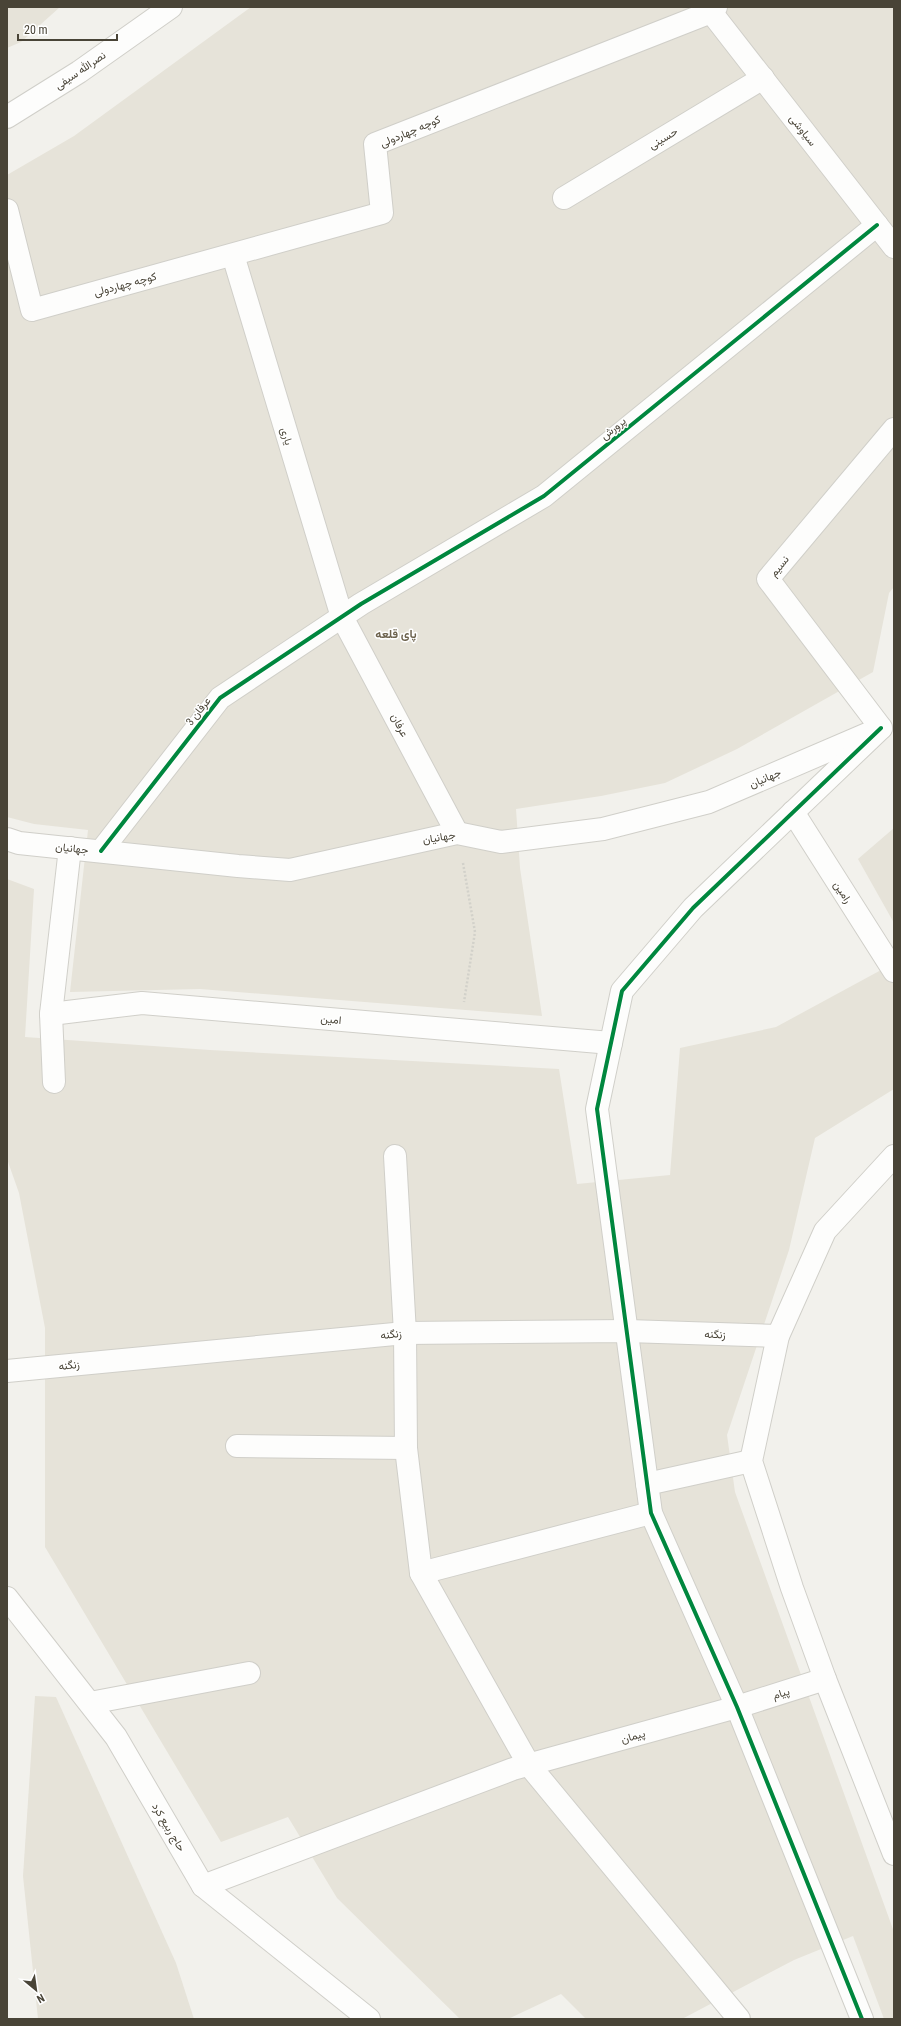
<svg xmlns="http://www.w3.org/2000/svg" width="901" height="2026" viewBox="0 0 901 2026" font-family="'Roboto Condensed',Vazirmatn,sans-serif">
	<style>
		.residential { fill: #e6e3d9 }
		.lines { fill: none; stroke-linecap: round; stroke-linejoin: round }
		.minor-casing { stroke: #d0cfc9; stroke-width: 24 }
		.path { stroke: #d2d1ca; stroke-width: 2.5; stroke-dasharray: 2 2; stroke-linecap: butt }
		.minor { stroke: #fdfdfc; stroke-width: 22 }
		.cycleway-casing { stroke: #fff; stroke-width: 6 }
		.cycleway { stroke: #00873e; stroke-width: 4 }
		.labels { text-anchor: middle; stroke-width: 3; stroke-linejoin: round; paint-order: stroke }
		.street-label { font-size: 11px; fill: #494437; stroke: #fff }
		.neighbourhood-label { font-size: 12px; font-weight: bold; fill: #6d634e; stroke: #fff }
	</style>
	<rect width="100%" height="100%" fill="#f2f1ec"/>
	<g class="residential">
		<path d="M7,7H60L21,42L7,48Z"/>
		<path d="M251,7H894V587L889,593L873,672L737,749L665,783L601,796L516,809L520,868L542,1016L200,989L70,992L88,830L34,824L7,817V175L74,136Z"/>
		<path d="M894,828V923L858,859Z"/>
		<path d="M7,879L34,889L25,1037L210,1050L559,1069L577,1184L670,1175L680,1048L776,1027L894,963V1089L815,1138L789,1250L727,1435L735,1492L894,1932V2019H884L853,1936L794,1960L682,2019H586L561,1994L508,2019H460L337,1898L288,1817L221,1842L45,1547V1328L19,1193L7,1159Z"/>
		<path d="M35,1696L56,1697L176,1963L194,2019H38L23,1876Z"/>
	</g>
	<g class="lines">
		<defs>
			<g id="minor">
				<path d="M711,12L894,247"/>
				<path d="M7,117L79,72L171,7"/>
				<path d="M564,198L763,78"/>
				<path d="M7,210L32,310L382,213L375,144L711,12L716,7"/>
				<path d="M233,255L342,617L457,833"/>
				<path d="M881,728L768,579L894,429"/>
				<path d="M793,812L894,971"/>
				<path d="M7,839L19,843L238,866L290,870L457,833L501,842L603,829L709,802L867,734"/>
				<path d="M101,851L220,698L361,604L544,496L877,225"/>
				<path d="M51,1014L142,1003L611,1043"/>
				<path d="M54,1082L51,1014L70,848"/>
				<path d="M395,1156L405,1333L406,1448L421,1573L529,1765L739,2019"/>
				<path d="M894,1156L825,1231L778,1336L751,1461L792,1588L825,1679L894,1854"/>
				<path d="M7,1371L405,1333L628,1331L778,1336"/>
				<path d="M237,1446L406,1448"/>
				<path d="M647,1484L751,1461"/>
				<path d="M421,1573L651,1513"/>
				<path d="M7,1598L116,1737L203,1886L369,2019"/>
				<path d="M90,1703L249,1673"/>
				<path d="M203,1886L513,1769L737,1707L825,1679"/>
				<path d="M862,2019L737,1707L651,1513L597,1109L622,991L693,908L881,728"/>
			</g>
		</defs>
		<use href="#minor" class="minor-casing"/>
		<path class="path" d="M463,863L475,932L464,1002"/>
		<use href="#minor" class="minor"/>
		<defs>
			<g id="cycleway">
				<path d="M101,851L220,698L361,604L544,496L877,225"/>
				<path d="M862,2019L737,1707L651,1513L597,1109L622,991L693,908L881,728"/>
			</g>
		</defs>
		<use href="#cycleway" class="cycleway-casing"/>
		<use href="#cycleway" class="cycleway"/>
	</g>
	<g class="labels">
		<g class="street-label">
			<text transform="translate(80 70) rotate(-34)" y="4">نصرالله سیفی</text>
			<text transform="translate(803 130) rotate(52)" y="4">سیاوشی</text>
			<text transform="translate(410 131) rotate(-23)" y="4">کوچه چهاردولی</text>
			<text transform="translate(663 138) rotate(-31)" y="4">حسینی</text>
			<text transform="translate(125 284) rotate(-15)" y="4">کوچه چهاردولی</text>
			<text transform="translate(613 428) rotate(-39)" y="4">پرورش</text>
			<text transform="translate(287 436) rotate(73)" y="4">یاری</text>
			<text transform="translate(779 566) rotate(-51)" y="4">نسیم</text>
			<text transform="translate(198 711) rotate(-52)" y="4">عرفان 3</text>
			<text transform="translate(400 725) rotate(62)" y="4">عرفان</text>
			<text transform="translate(765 778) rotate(-23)" y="4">جهانیان</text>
			<text transform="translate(439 837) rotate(-9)" y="4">جهانیان</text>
			<text transform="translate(72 848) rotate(6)" y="4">جهانیان</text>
			<text transform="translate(843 892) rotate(57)" y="4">رامین</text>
			<text transform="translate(331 1019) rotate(5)" y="4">امین</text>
			<text transform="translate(391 1334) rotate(-5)" y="4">زنگنه</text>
			<text transform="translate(715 1334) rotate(2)" y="4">زنگنه</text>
			<text transform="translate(69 1365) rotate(-6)" y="4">زنگنه</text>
			<text transform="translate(781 1693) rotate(-17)" y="4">پیام</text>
			<text transform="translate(633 1736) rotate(-16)" y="4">پیمان</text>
			<text transform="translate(169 1827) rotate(59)" y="4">حاج ربیع کرد</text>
		</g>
		<g class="neighbourhood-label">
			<text x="396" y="638">پای قلعه</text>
		</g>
	</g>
	<rect width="901" height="2026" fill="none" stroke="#494437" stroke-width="16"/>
	<g transform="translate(36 1990) rotate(151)" stroke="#ffffff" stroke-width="3" paint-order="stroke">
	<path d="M0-3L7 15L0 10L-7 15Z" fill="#494437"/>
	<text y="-6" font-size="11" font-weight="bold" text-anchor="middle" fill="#494437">N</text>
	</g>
	<path d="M18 34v6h99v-6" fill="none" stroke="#494437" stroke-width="2"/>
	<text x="24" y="34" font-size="12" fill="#494437" stroke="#ffffff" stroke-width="3" paint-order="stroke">20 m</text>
</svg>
